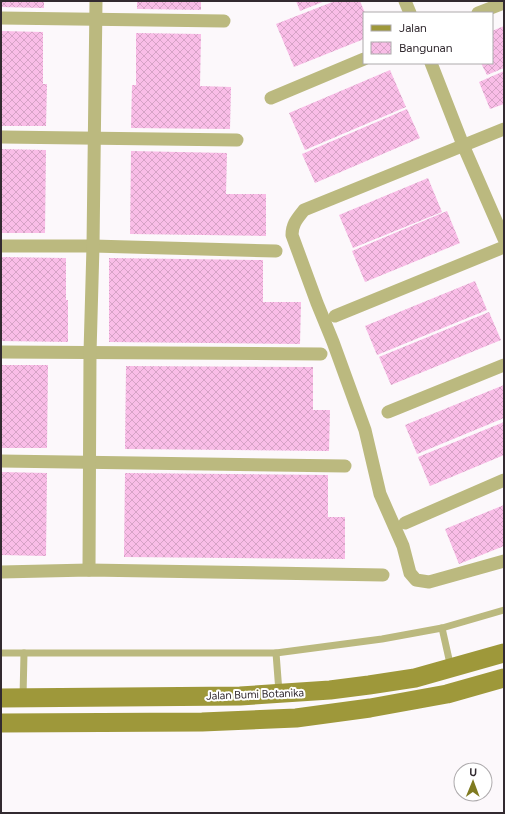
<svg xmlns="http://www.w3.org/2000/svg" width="505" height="814" viewBox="0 0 505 814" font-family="Figtree,sans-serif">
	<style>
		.building { fill: url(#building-cross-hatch) }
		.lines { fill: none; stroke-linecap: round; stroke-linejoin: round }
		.service { stroke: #bbb97f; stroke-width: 7 }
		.minor { stroke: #bbb97f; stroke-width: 13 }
		.secondary { stroke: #9e983a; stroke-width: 19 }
		.labels { text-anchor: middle; stroke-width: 4; stroke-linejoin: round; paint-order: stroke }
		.street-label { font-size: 11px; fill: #322a30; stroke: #fff }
	</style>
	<defs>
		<pattern id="building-cross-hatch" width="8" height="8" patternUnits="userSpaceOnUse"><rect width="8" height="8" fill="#f9bde7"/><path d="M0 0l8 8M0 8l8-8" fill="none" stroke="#d6a3c6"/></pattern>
	</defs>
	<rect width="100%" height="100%" fill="#fcf8fb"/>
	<g class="building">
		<path d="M1,1H44V8L1,7Z"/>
		<path d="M137,1H201V10L137,9Z"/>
		<path d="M296,1H325L300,11Z"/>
		<path d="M335,1H360L365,13L364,39L294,67L276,24Z"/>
		<path d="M504,26V68L487,75L481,63H492V31Z"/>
		<path d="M1,31L43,32V84H47L46,126H1Z"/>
		<path d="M136,33L201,34L200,86L231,87L230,129L131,128L132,85H136Z"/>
		<path d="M390,70L406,107L305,150L289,113Z"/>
		<path d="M504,71V104L490,109L479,82Z"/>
		<path d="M407,109L420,138L315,183L302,154Z"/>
		<path d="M1,149L46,150L45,233H1Z"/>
		<path d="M131,151L227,153L226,194H266V236L130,234Z"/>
		<path d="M428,178L442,212L353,248L339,215Z"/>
		<path d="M447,211L460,243L365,282L352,251Z"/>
		<path d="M1,257L66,258V300H68V342L1,341Z"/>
		<path d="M109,258L263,260V302H301L300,344L109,342Z"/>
		<path d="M475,281L487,310L377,355L365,326Z"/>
		<path d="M489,312L501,340L391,385L379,357Z"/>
		<path d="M1,365H48L47,448H1Z"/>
		<path d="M126,366L313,367V410H330L329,451L125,449Z"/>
		<path d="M504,385V418L417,454L405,425Z"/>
		<path d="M504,422V455L430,486L418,457Z"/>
		<path d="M1,472L47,473L46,556L1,555Z"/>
		<path d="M125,473L328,475V517H345V559L124,557Z"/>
		<path d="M504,505V546L459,564L445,529Z"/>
	</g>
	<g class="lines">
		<g class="service">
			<path d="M442,628L451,668"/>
			<path d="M1,653H276L382,639L442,628L504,610"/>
			<path d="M276,653L279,692"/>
			<path d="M23,697L24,653"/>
		</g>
		<g class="minor">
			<path d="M405,1L410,13"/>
			<path d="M478,13L504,3"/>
			<path d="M1,18L224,21"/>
			<path d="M431,63L463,145L504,239"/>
			<path d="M271,98L364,59"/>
			<path d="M504,129L304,210C297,219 292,224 292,235L317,303L333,342L365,430L380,494L403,546L410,573L416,580L429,582L504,561"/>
			<path d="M1,137L237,140"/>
			<path d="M1,246H93L276,251"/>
			<path d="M335,316L504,247"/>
			<path d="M1,352L321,354"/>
			<path d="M388,412L504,365"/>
			<path d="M1,461L345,466"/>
			<path d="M405,523L504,480"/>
			<path d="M89,570L90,353L93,246L96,1"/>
			<path d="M1,572L89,570L383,575"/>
		</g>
		<g class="secondary">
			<path d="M1,698L240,696L330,690L369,685L415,678L504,653"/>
			<path d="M1,723L202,722L296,718L370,708L447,694L504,678"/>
		</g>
	</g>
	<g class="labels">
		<g class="street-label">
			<text transform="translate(255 694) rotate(-2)" y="4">Jalan Bumi Botanika</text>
		</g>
	</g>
	<rect width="505" height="814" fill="none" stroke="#322a30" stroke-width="4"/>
	<rect x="363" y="12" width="130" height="52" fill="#ffffff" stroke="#adaaac"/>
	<rect x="371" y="25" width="20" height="6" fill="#9e983a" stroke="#adaaac"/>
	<text x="399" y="32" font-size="12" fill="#322a30">Jalan</text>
	<rect x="371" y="42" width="20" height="12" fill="url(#building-cross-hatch)" stroke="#adaaac"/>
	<text x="399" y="52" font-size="12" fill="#322a30">Bangunan</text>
	<g transform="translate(473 782) rotate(1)"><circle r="19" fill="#ffffff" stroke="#adaaac"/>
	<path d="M0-3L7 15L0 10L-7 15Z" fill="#7f7a20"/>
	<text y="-6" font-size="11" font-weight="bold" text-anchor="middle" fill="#322a30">U</text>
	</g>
</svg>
